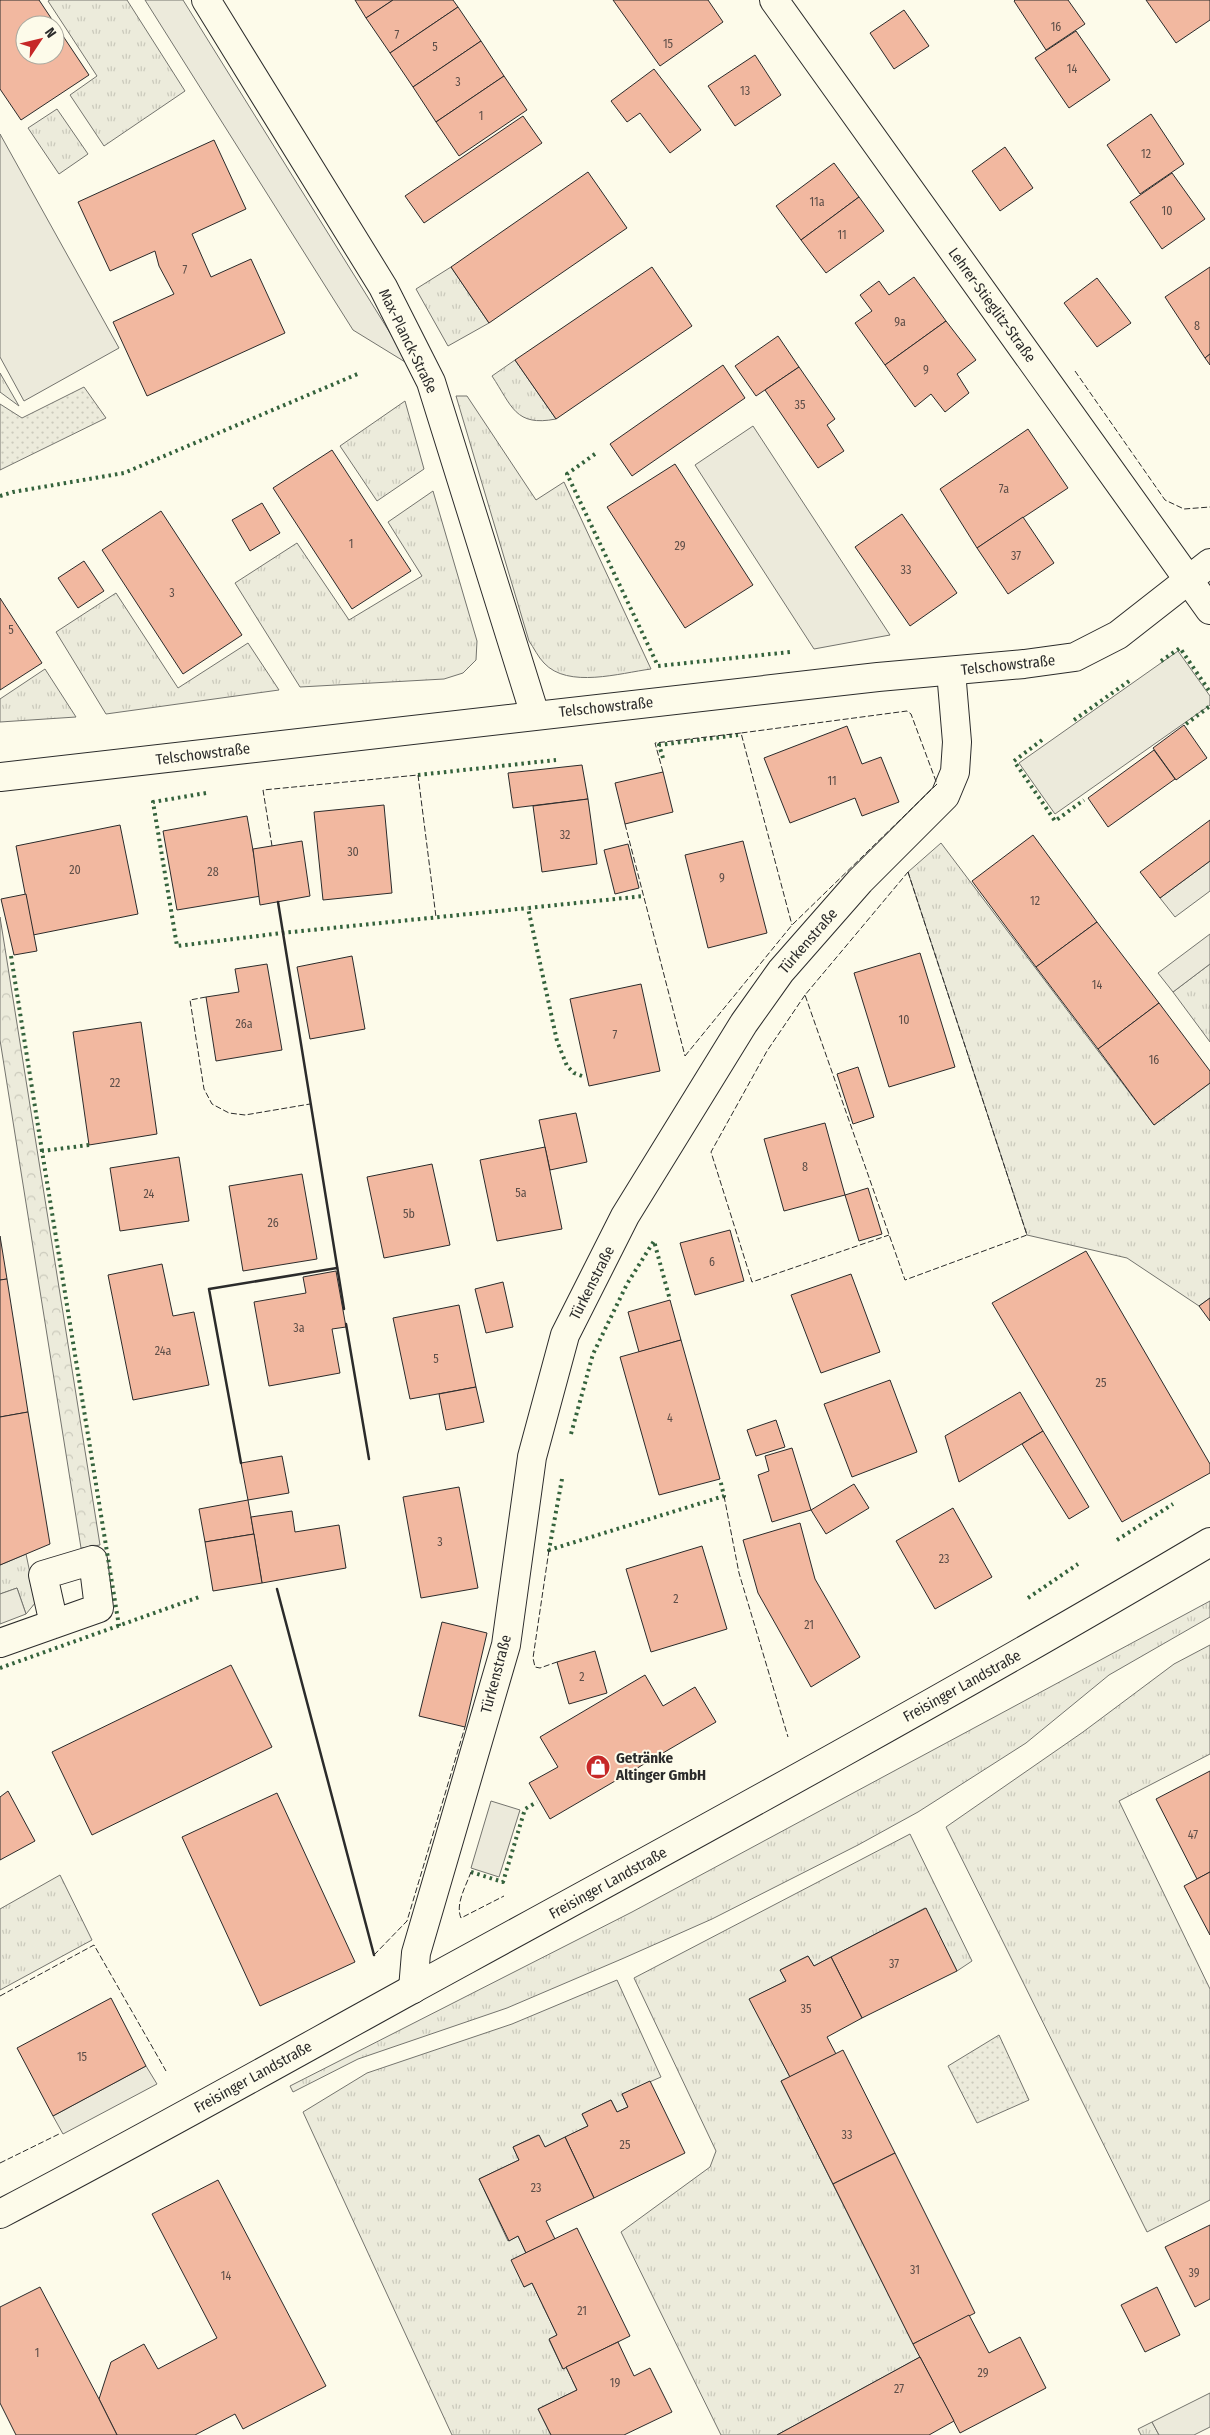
<svg xmlns="http://www.w3.org/2000/svg" width="1210" height="2435" viewBox="0 0 1210 2435" font-family="'Fira Sans Condensed',sans-serif">
	<style>
		.grass { fill: url(#grass-tufts); stroke: #74746e }
		.forest { fill: url(#forest-crowns); stroke: #74746e }
		.park { fill: url(#park-dots); stroke: #74746e }
		.parking { fill: #eceadb; stroke: #74746e }
		.building { fill: #f2b8a0; stroke: #2b2b2b; fill-rule: evenodd }
		.lines { fill: none; stroke-linecap: round; stroke-linejoin: round }
		.minor-casing { stroke: #2b2b2b; stroke-width: 30 }
		.tertiary-casing { stroke: #2b2b2b; stroke-width: 30 }
		.minor { stroke: #fdfbea; stroke-width: 28 }
		.tertiary { stroke: #fdfbea; stroke-width: 28 }
		.hedge { stroke: #34623c; stroke-width: 4; stroke-dasharray: 2.5 4; stroke-linecap: butt }
		.fence { stroke: #2b2b2b; stroke-width: 1; stroke-dasharray: 6 2.5; stroke-linecap: butt }
		.wall { stroke: #2b2b2b; stroke-width: 2.5 }
		.labels { text-anchor: middle; stroke-width: 4; stroke-linejoin: round; paint-order: stroke }
		.number-label { font-size: 12px; fill: #5d4e48 }
		.street-label { font-size: 15px; fill: #2b2b2b; stroke: #fdfbea }
		.poi-label { font-size: 15px; font-weight: bold; fill: #2b2b2b; stroke: #fdfbea; text-anchor: start }
	</style>
	<defs>
		<pattern id="grass-tufts" width="24" height="20" patternUnits="userSpaceOnUse" patternTransform="scale(1.25)"><rect width="24" height="20" fill="#ecebdb"/><path d="M3 7l-1-3M5 7V3M7 7l1-3M15 17l-1-3M17 17v-4M19 17l1-3" fill="none" stroke="#cbcabc"/></pattern>
		<pattern id="forest-crowns" width="20" height="18" patternUnits="userSpaceOnUse" patternTransform="scale(1.25)"><rect width="20" height="18" fill="#ecebdb"/><path d="M2 6a3 3 0 1 1 6 0M12 15a3 3 0 1 1 6 0" fill="none" stroke="#cbcabc"/></pattern>
		<pattern id="park-dots" width="8" height="8" patternUnits="userSpaceOnUse" patternTransform="scale(1.25)"><rect width="8" height="8" fill="#ecebdb"/><path d="M2 2h.1M6 6h.1" fill="none" stroke="#cbcabc" stroke-width="1.8" stroke-linecap="round"/></pattern>
	</defs>
	<rect width="100%" height="100%" fill="#fdfbea"/>
	<g class="grass">
		<path d="M50,0H127L185,91L104,146L70,95L97,76L48,1Z"/>
		<path d="M57,109L88,154L59,174L28,128Z"/>
		<path d="M451,267L489,323L448,346L416,289Z"/>
		<path d="M515,360L556,419C515,427 512,406 492,376Z"/>
		<path d="M0,373L19,406L0,392Z"/>
		<path d="M456,396H467L536,500L564,482L651,669C620,673 568,689 544,663C538,657 534,648 529,641Z"/>
		<path d="M405,401L424,469L377,501L340,446Z"/>
		<path d="M433,491L477,641L476,660L463,673L444,679L300,687L235,583L297,543L349,620L422,576L388,522Z"/>
		<path d="M116,593L178,688L248,643L279,690L106,714L56,632Z"/>
		<path d="M45,669L76,717L0,722V699Z"/>
		<path d="M941,843L1154,1125L1210,1083V1298L1199,1306L1127,1258L1027,1235L908,872Z"/>
		<path d="M1210,964V1042L1173,992Z"/>
		<path d="M26,1554L36,1602L26,1614L17,1588L0,1594V1565Z"/>
		<path d="M1210,1601V1617L1109,1675L1026,1743L918,1812L858,1845L712,1919L624,1958L507,2008L358,2059L293,2092L290,2086L632,1912Z"/>
		<path d="M1210,1645V1754L1119,1801L1210,1989V2200L1147,2232L946,1827L1083,1732L1174,1664Z"/>
		<path d="M910,1834L972,1961L957,1971L925,1908L814,1966L808,1956L780,1970L786,1981L750,1999L790,2077L781,2081L920,2357L777,2435H721L621,2232L710,2167L716,2151L634,1978Z"/>
		<path d="M60,1875L92,1940L0,1990V1909Z"/>
		<path d="M617,1980L661,2077L622,2094L628,2107L617,2112L611,2100L582,2114L588,2126L545,2147L538,2135L513,2147L519,2160L479,2179L508,2241L518,2236L526,2253L524,2287L532,2283L557,2335L549,2340L563,2369L566,2367L577,2390L538,2409L551,2435H452L303,2112L367,2073L512,2024Z"/>
		<path d="M1152,2422L1159,2435H1141L1138,2429Z"/>
	</g>
	<path class="forest" d="M0,917L100,1545L81,1548L0,1040Z"/>
	<g class="park">
		<path d="M84,387L106,418L0,470V404L22,418Z"/>
		<path d="M999,2035L1029,2100L977,2123L948,2066Z"/>
	</g>
	<g class="parking">
		<path d="M145,0H183L410,365L353,330Z"/>
		<path d="M0,134L119,348L24,401L0,357Z"/>
		<path d="M753,426L890,635L814,649L695,465Z"/>
		<path d="M1178,651L1210,696V705L1055,814L1019,763Z"/>
		<path d="M1210,861V891L1175,917L1160,898Z"/>
		<path d="M1210,934V964L1173,992L1158,973Z"/>
		<path d="M17,1588L26,1614L0,1624V1594Z"/>
		<path d="M491,1801L520,1810L499,1877L471,1868Z"/>
		<path d="M146,2066L157,2084L63,2134L53,2116Z"/>
		<path d="M1210,2393V2427L1194,2435H1159L1152,2422Z"/>
	</g>
	<g class="building">
		<path d="M0,0H39L89,75L21,120L0,89ZM25,25H55V55H25Z"/>
		<path d="M355,0H393L366,18Z"/>
		<path d="M393,0H453L458,7L390,53L366,18Z"/>
		<path d="M613,0H708L723,22L660,66Z"/>
		<path d="M1015,0H1068L1085,24L1046,50L1014,1Z"/>
		<path d="M1146,0H1210V20L1176,43Z"/>
		<path d="M458,7L481,41L413,87L390,53Z"/>
		<path d="M904,10L929,46L894,69L870,33Z"/>
		<path d="M1076,31L1110,80L1069,108L1035,58Z"/>
		<path d="M481,41L504,76L436,122L413,87Z"/>
		<path d="M755,55L781,95L735,126L708,86Z"/>
		<path d="M654,69L701,130L670,153L640,113L627,122L611,101Z"/>
		<path d="M504,76L527,110L459,156L436,122Z"/>
		<path d="M1151,114L1184,164L1140,194L1107,145Z"/>
		<path d="M523,116L542,143L424,223L405,196Z"/>
		<path d="M214,140L246,209L192,234L211,277L251,259L285,333L147,396L113,322L174,294L159,266L155,251L110,271L78,202Z"/>
		<path d="M1005,147L1033,188L1000,211L972,171Z"/>
		<path d="M834,163L859,197L801,240L776,206Z"/>
		<path d="M588,172L627,228L489,323L451,267Z"/>
		<path d="M1172,173L1205,219L1162,249L1130,202Z"/>
		<path d="M859,197L884,231L826,273L801,240Z"/>
		<path d="M652,267L692,326L556,419L515,360Z"/>
		<path d="M1210,267V354L1205,358L1165,297Z"/>
		<path d="M914,277L946,321L885,365L855,323L872,311L860,295L879,281L889,295Z"/>
		<path d="M1097,278L1131,323L1097,347L1064,303Z"/>
		<path d="M946,321L976,360L957,374L969,393L945,412L931,394L915,407L885,365Z"/>
		<path d="M778,336L799,367L756,396L735,366Z"/>
		<path d="M1210,354V365L1205,358Z"/>
		<path d="M723,365L745,398L632,476L610,444Z"/>
		<path d="M799,367L835,419L827,425L844,451L818,468L765,390Z"/>
		<path d="M1028,429L1068,488L977,548L940,489Z"/>
		<path d="M332,450L411,571L352,609L273,488Z"/>
		<path d="M675,464L753,585L685,628L607,507Z"/>
		<path d="M262,503L280,533L250,551L232,520Z"/>
		<path d="M161,511L242,635L183,674L102,550Z"/>
		<path d="M902,514L957,593L910,626L855,547Z"/>
		<path d="M1023,517L1054,563L1008,594L977,548Z"/>
		<path d="M84,561L104,591L78,608L58,578Z"/>
		<path d="M0,598L42,663L0,690Z"/>
		<path d="M1184,725L1207,758L1176,780L1153,748Z"/>
		<path d="M847,726L862,764L881,757L899,802L862,816L855,798L790,823L764,758Z"/>
		<path d="M1154,750L1175,779L1108,827L1088,798Z"/>
		<path d="M582,765L588,799L513,808L508,773Z"/>
		<path d="M663,772L673,812L625,824L615,783Z"/>
		<path d="M588,799L597,864L542,872L533,806Z"/>
		<path d="M384,805L392,893L323,900L314,812Z"/>
		<path d="M247,816L261,896L177,910L163,831Z"/>
		<path d="M1210,820V861L1160,898L1140,872Z"/>
		<path d="M120,825L138,914L33,935L16,846Z"/>
		<path d="M1033,835L1097,922L1036,967L972,881Z"/>
		<path d="M302,841L310,896L260,905L253,849Z"/>
		<path d="M743,841L767,933L708,948L685,855Z"/>
		<path d="M628,844L639,888L615,894L604,850Z"/>
		<path d="M26,894L37,951L14,955L1,899Z"/>
		<path d="M1097,922L1159,1003L1098,1049L1036,967Z"/>
		<path d="M920,953L955,1067L889,1087L854,973Z"/>
		<path d="M352,956L365,1029L310,1039L297,967Z"/>
		<path d="M267,964L282,1050L216,1061L206,997L239,992L235,969Z"/>
		<path d="M641,984L660,1071L589,1086L570,999Z"/>
		<path d="M1159,1003L1210,1071V1083L1154,1125L1098,1049Z"/>
		<path d="M141,1022L157,1134L89,1145L73,1032Z"/>
		<path d="M858,1067L874,1117L853,1124L837,1074Z"/>
		<path d="M576,1113L587,1162L550,1170L539,1120Z"/>
		<path d="M825,1123L845,1195L784,1211L764,1139Z"/>
		<path d="M545,1147L562,1229L497,1241L480,1160Z"/>
		<path d="M179,1157L189,1221L120,1231L110,1168Z"/>
		<path d="M432,1164L450,1245L384,1258L367,1177Z"/>
		<path d="M302,1174L317,1259L243,1271L229,1186Z"/>
		<path d="M868,1188L882,1234L859,1241L845,1195Z"/>
		<path d="M730,1230L744,1281L695,1295L680,1243Z"/>
		<path d="M0,1236L7,1279L0,1280Z"/>
		<path d="M1086,1251L1210,1464V1473L1122,1522L992,1303Z"/>
		<path d="M162,1264L173,1316L194,1312L209,1385L133,1400L108,1275Z"/>
		<path d="M336,1271L346,1327L332,1329L340,1373L269,1386L254,1302L306,1293L303,1277Z"/>
		<path d="M851,1274L880,1352L821,1373L791,1295Z"/>
		<path d="M7,1279L28,1412L0,1417V1280Z"/>
		<path d="M503,1282L513,1327L486,1333L475,1289Z"/>
		<path d="M1210,1298V1321L1199,1306Z"/>
		<path d="M670,1300L681,1340L639,1352L628,1312Z"/>
		<path d="M459,1305L476,1387L410,1399L393,1318Z"/>
		<path d="M681,1340L720,1479L659,1495L620,1357Z"/>
		<path d="M890,1380L917,1452L852,1477L824,1404Z"/>
		<path d="M476,1387L484,1422L446,1430L439,1394Z"/>
		<path d="M1020,1392L1043,1431L959,1482L945,1436Z"/>
		<path d="M28,1412L50,1544L0,1565V1417Z"/>
		<path d="M776,1420L785,1447L756,1456L747,1430Z"/>
		<path d="M1043,1431L1089,1507L1069,1519L1022,1444Z"/>
		<path d="M792,1448L811,1510L772,1522L758,1475L769,1471L765,1456Z"/>
		<path d="M282,1456L289,1493L248,1500L241,1463Z"/>
		<path d="M854,1484L869,1508L826,1534L811,1510Z"/>
		<path d="M459,1487L478,1588L421,1598L403,1497Z"/>
		<path d="M248,1500L254,1534L205,1542L199,1509Z"/>
		<path d="M953,1508L992,1577L935,1609L896,1541Z"/>
		<path d="M292,1511L295,1532L339,1525L346,1568L262,1583L251,1517Z"/>
		<path d="M800,1523L815,1579L860,1657L811,1687L758,1593L743,1540Z"/>
		<path d="M254,1534L262,1583L213,1591L205,1542Z"/>
		<path d="M702,1546L727,1629L651,1652L626,1569Z"/>
		<path d="M442,1622L487,1633L465,1727L419,1716Z"/>
		<path d="M595,1651L607,1693L569,1704L557,1662Z"/>
		<path d="M231,1665L272,1747L92,1835L52,1752Z"/>
		<path d="M645,1675L663,1706L695,1687L716,1722L550,1819L529,1783L558,1767L540,1737Z"/>
		<path d="M1210,1771V1872L1197,1879L1156,1799Z"/>
		<path d="M8,1791L35,1841L0,1860V1797Z"/>
		<path d="M277,1793L355,1962L260,2006L182,1837Z"/>
		<path d="M1210,1872V1935L1184,1886Z"/>
		<path d="M926,1908L957,1971L862,2018L831,1957Z"/>
		<path d="M808,1956L814,1966L831,1957L862,2018L827,2037L836,2054L790,2077L749,1999L786,1981L780,1970Z"/>
		<path d="M111,1998L146,2066L53,2116L17,2048Z"/>
		<path d="M843,2050L895,2153L833,2184L781,2081Z"/>
		<path d="M650,2081L685,2153L594,2198L565,2137L588,2126L582,2114L611,2100L617,2112L628,2107L622,2094Z"/>
		<path d="M539,2135L545,2147L565,2137L594,2198L546,2221L555,2239L526,2253L518,2236L509,2241L479,2179L519,2160L513,2147Z"/>
		<path d="M895,2153L975,2313L913,2344L833,2184Z"/>
		<path d="M218,2180L326,2386L243,2429L235,2414L195,2435H117L99,2399L111,2362L144,2344L158,2369L217,2338L152,2214Z"/>
		<path d="M1210,2225V2299L1195,2307L1165,2247Z"/>
		<path d="M577,2228L630,2336L563,2369L549,2339L557,2335L532,2283L524,2287L511,2260Z"/>
		<path d="M40,2287L99,2399L117,2435H16L0,2403V2307Z"/>
		<path d="M1157,2287L1180,2335L1145,2352L1121,2305Z"/>
		<path d="M969,2315L989,2353L1020,2337L1046,2388L960,2433L913,2344Z"/>
		<path d="M618,2342L634,2376L650,2368L672,2412L624,2435H551L538,2409L577,2390L566,2367Z"/>
		<path d="M920,2357L954,2421L929,2435H777Z"/>
	</g>
	<g class="lines">
		<defs>
			<g id="minor">
				<path d="M206,0L383,287L431,382L535,715"/>
				<path d="M774,0L1210,610"/>
				<path d="M0,777L878,677L1024,664L1075,657L1118,635L1210,563"/>
				<path d="M0,1643L99,1608L93,1560L43,1575L54,1624"/>
				<path d="M413,1989L416,1953L506,1645L532,1457L565,1335L625,1216L744,1023L781,971L860,881L945,796L955,772L957,742L951,671"/>
			</g>
			<path id="tertiary" d="M0,2214C138,2142 273,2066 409,1991C678,1844 947,1698 1210,1542"/>
		</defs>
		<use href="#minor" class="minor-casing"/>
		<use href="#tertiary" class="tertiary-casing"/>
		<use href="#minor" class="minor"/>
		<use href="#tertiary" class="tertiary"/>
		<g class="hedge">
			<path d="M595,454L567,474L658,666L790,652"/>
			<path d="M0,496L13,492L124,473L360,373"/>
			<path d="M1161,661L1180,648L1210,692"/>
			<path d="M1074,720L1132,679"/>
			<path d="M1186,724L1210,706"/>
			<path d="M1042,740L1014,761L1055,821L1084,800"/>
			<path d="M663,758L659,745L738,735"/>
			<path d="M418,775L556,760"/>
			<path d="M206,793L153,802L177,946L282,933L528,908"/>
			<path d="M11,956L42,1151"/>
			<path d="M582,1076L574,1073L567,1066L557,1041L528,908L644,896"/>
			<path d="M89,1145L42,1151L119,1626"/>
			<path d="M571,1434L593,1354L627,1284L654,1241L670,1300"/>
			<path d="M562,1479L549,1550L724,1496L720,1479"/>
			<path d="M1117,1540L1173,1504"/>
			<path d="M1028,1598L1078,1564"/>
			<path d="M0,1668L199,1597"/>
			<path d="M471,1872L503,1882L525,1809L537,1802"/>
		</g>
		<g class="fence">
			<path d="M1075,371L1165,500L1184,509L1210,507"/>
			<path d="M663,772L655,743L741,733"/>
			<path d="M625,824L685,1056"/>
			<path d="M272,846L263,790L418,775L436,917"/>
			<path d="M908,872L1027,1235L905,1280L805,995Z"/>
			<path d="M805,995L767,1051L711,1152L752,1282L889,1235"/>
			<path d="M206,997L190,1000L204,1089L212,1104L229,1113L245,1115L310,1104"/>
			<path d="M685,1056L792,925L937,784L911,714L907,711L741,733L792,925"/>
			<path d="M724,1496L739,1573L788,1737"/>
			<path d="M549,1550L533,1658L535,1667L540,1668L557,1662"/>
			<path d="M471,1872C466,1886 455,1904 461,1918L504,1896"/>
			<path d="M374,1955L407,1921L465,1727"/>
			<path d="M0,1996L94,1945L166,2071"/>
			<path d="M0,2163L59,2134"/>
		</g>
		<g class="wall">
			<path d="M278,902L344,1309"/>
			<path d="M346,1324L369,1459"/>
			<path d="M241,1463L209,1289L337,1268"/>
			<path d="M277,1589L374,1955"/>
		</g>
	</g>
	<defs>
		<symbol id="shop-disc" viewBox="-11 -11 22 22"><circle r="9.5" fill="#c62828" stroke="#fdfbea"/><path d="M-5-2.5h2.3a2.7 3.5 0 0 1 5.4 0H5L5.5 6h-11ZM-1.5-2.5h3a1.5 2.3 0 0 0-3 0Z" fill="#fff"/></symbol>
	</defs>
	<g fill-rule="evenodd">
		<use href="#shop-disc" x="584" y="1753" width="28" height="28"/>
	</g>
	<g class="labels">
		<g class="number-label">
			<text x="1056" y="31">16</text>
			<text x="397" y="39">7</text>
			<text x="668" y="48">15</text>
			<text x="435" y="51">5</text>
			<text x="1072" y="73">14</text>
			<text x="458" y="86">3</text>
			<text x="745" y="95">13</text>
			<text x="481" y="120">1</text>
			<text x="1146" y="158">12</text>
			<text x="817" y="206">11a</text>
			<text x="1167" y="215">10</text>
			<text x="842" y="239">11</text>
			<text x="185" y="274">7</text>
			<text x="900" y="326">9a</text>
			<text x="1197" y="330">8</text>
			<text x="926" y="374">9</text>
			<text x="800" y="409">35</text>
			<text x="1004" y="493">7a</text>
			<text x="351" y="548">1</text>
			<text x="680" y="550">29</text>
			<text x="1016" y="560">37</text>
			<text x="906" y="574">33</text>
			<text x="172" y="597">3</text>
			<text x="11" y="634">5</text>
			<text x="832" y="785">11</text>
			<text x="565" y="839">32</text>
			<text x="353" y="856">30</text>
			<text x="75" y="874">20</text>
			<text x="213" y="876">28</text>
			<text x="722" y="882">9</text>
			<text x="1035" y="905">12</text>
			<text x="1097" y="989">14</text>
			<text x="904" y="1024">10</text>
			<text x="244" y="1028">26a</text>
			<text x="615" y="1039">7</text>
			<text x="1154" y="1064">16</text>
			<text x="115" y="1087">22</text>
			<text x="805" y="1171">8</text>
			<text x="521" y="1197">5a</text>
			<text x="149" y="1198">24</text>
			<text x="409" y="1218">5b</text>
			<text x="273" y="1227">26</text>
			<text x="712" y="1266">6</text>
			<text x="299" y="1332">3a</text>
			<text x="163" y="1355">24a</text>
			<text x="436" y="1363">5</text>
			<text x="1101" y="1387">25</text>
			<text x="670" y="1422">4</text>
			<text x="440" y="1546">3</text>
			<text x="944" y="1563">23</text>
			<text x="676" y="1603">2</text>
			<text x="809" y="1629">21</text>
			<text x="582" y="1681">2</text>
			<text x="1193" y="1839">47</text>
			<text x="894" y="1968">37</text>
			<text x="806" y="2013">35</text>
			<text x="82" y="2061">15</text>
			<text x="847" y="2139">33</text>
			<text x="625" y="2149">25</text>
			<text x="536" y="2192">23</text>
			<text x="915" y="2274">31</text>
			<text x="1194" y="2277">39</text>
			<text x="226" y="2280">14</text>
			<text x="582" y="2315">21</text>
			<text x="37" y="2357">1</text>
			<text x="983" y="2377">29</text>
			<text x="615" y="2387">19</text>
			<text x="899" y="2393">27</text>
		</g>
		<g class="street-label">
			<text transform="translate(992 305) rotate(54)" y="5">Lehrer-Stieglitz-Straße</text>
			<text transform="translate(408 341) rotate(64)" y="5">Max-Planck-Straße</text>
			<text transform="translate(1008 665) rotate(-6)" y="5">Telschowstraße</text>
			<text transform="translate(606 707) rotate(-6)" y="5">Telschowstraße</text>
			<text transform="translate(203 754) rotate(-7)" y="5">Telschowstraße</text>
			<text transform="translate(808 941) rotate(-49)" y="5">Türkenstraße</text>
			<text transform="translate(592 1283) rotate(-63)" y="5">Türkenstraße</text>
			<text transform="translate(496 1674) rotate(-75)" y="5">Türkenstraße</text>
			<text transform="translate(962 1686) rotate(-29)" y="5">Freisinger Landstraße</text>
			<text transform="translate(608 1883) rotate(-29)" y="5">Freisinger Landstraße</text>
			<text transform="translate(253 2077) rotate(-29)" y="5">Freisinger Landstraße</text>
		</g>
		<g class="poi-label">
			<text x="616" y="1763">Getränke<tspan x="616" dy="17">Altinger GmbH</tspan></text>
		</g>
	</g>
	<g transform="translate(40 40) rotate(55)"><circle r="24" fill="#fdfbea" stroke="#a9a89e"/>
	<path d="M0-4L9 19L0 12L-9 19Z" fill="#c62828"/>
	<text y="-8" font-size="14" font-weight="bold" text-anchor="middle" fill="#2b2b2b">N</text>
	</g>
</svg>
